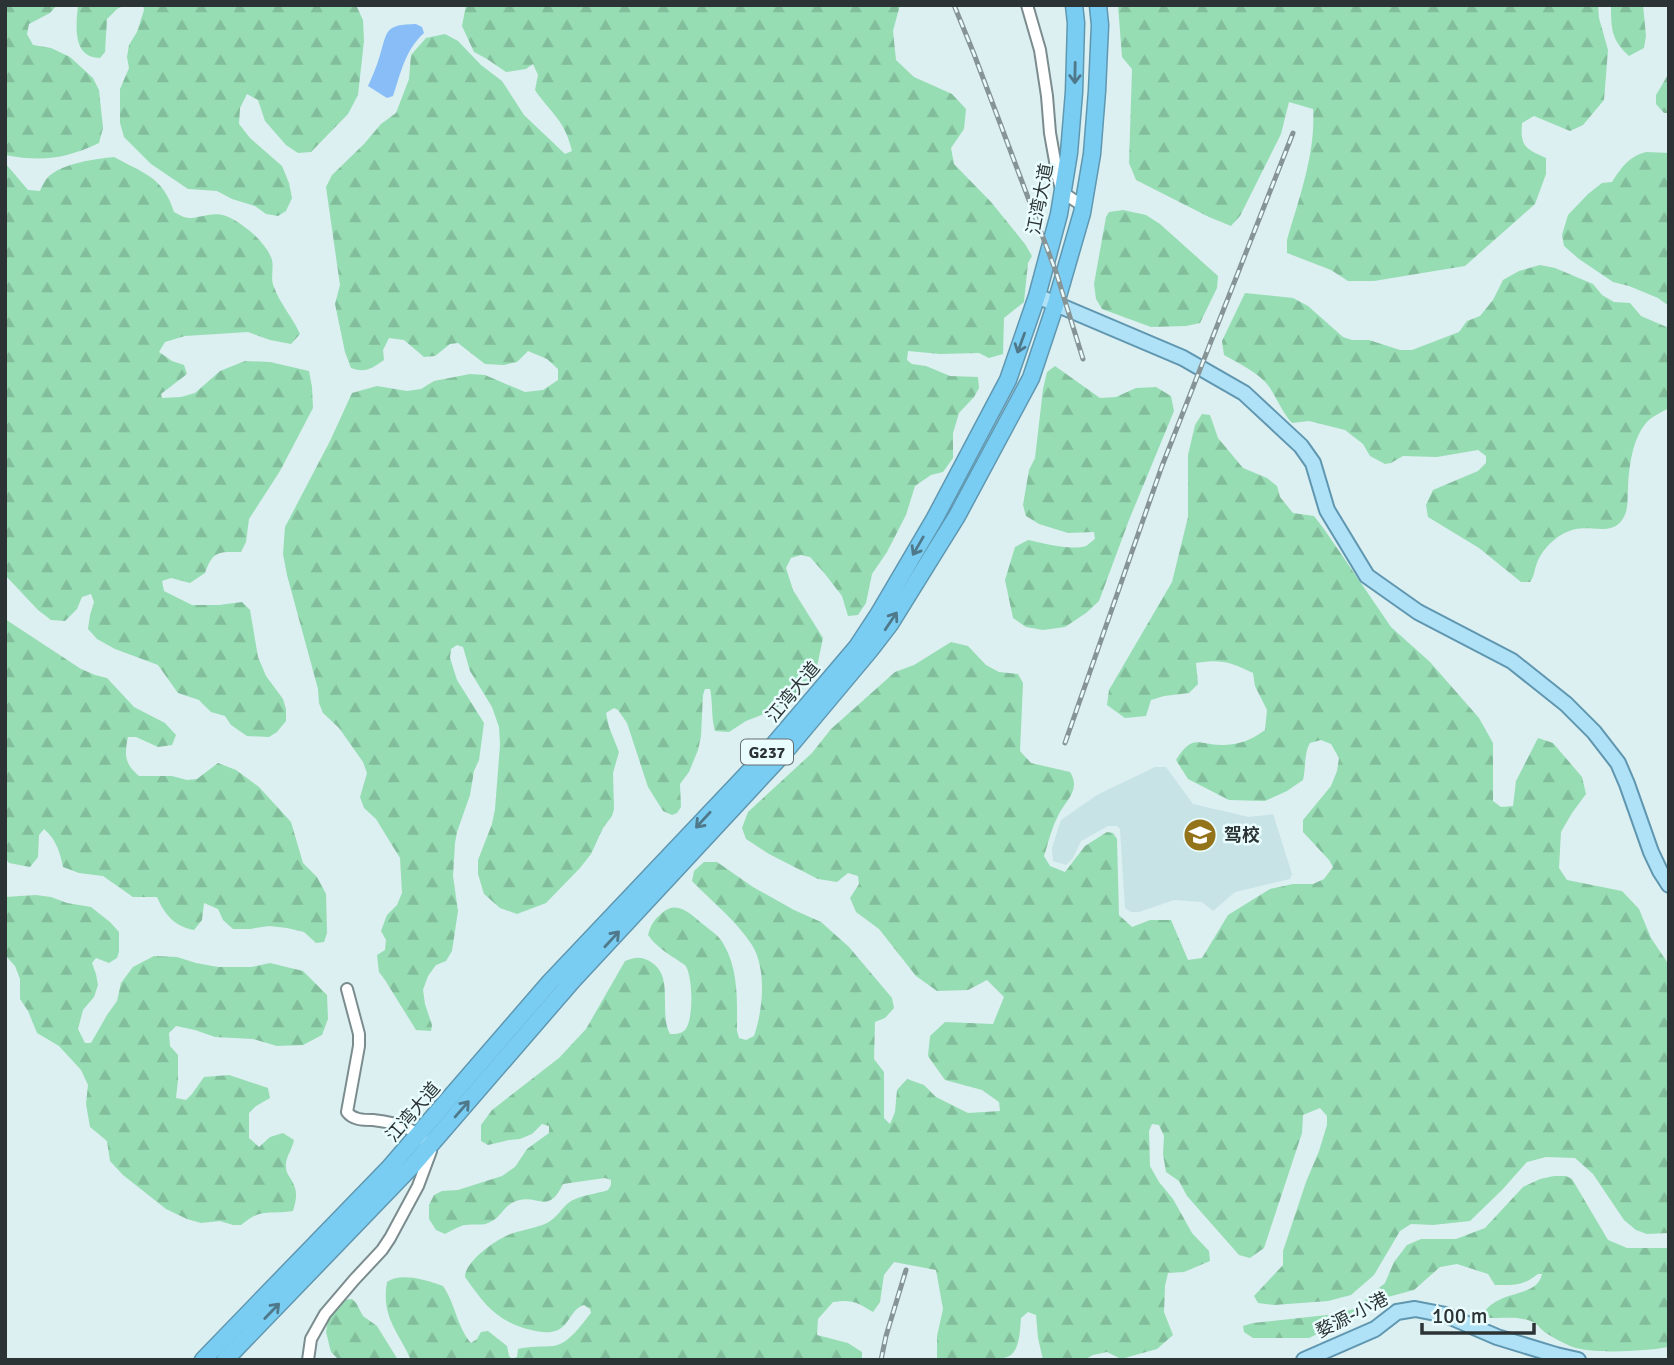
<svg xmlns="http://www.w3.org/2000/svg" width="1674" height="1365" viewBox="0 0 1674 1365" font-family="Signika,'Noto Sans SC',sans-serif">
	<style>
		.built { fill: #c7e3e6 }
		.forest { fill: url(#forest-firs) }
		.water { fill: #89bdf7 }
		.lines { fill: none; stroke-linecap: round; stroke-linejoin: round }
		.minor-casing { stroke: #7b8c8e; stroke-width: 14 }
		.major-casing { stroke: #5f97b0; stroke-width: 18 }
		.highway-casing { stroke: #5f97b0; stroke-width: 19 }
		.minor { stroke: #fff; stroke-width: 10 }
		.major { stroke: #afe1f7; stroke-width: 14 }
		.highway { stroke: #7acdf2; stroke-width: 16 }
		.rail-casing { stroke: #879496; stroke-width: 5 }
		.rail { stroke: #e9fcfe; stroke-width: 2.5; stroke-dasharray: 8; stroke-linecap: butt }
		.oneway { stroke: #4f788a }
		.labels { text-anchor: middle; stroke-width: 5; stroke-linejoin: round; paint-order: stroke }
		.shield { fill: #e9fcfe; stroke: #656f71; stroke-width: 2 }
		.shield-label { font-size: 16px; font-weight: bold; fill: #2c3334 }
		.street-label { font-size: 18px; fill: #2c3334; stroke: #e9fcfe }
		.poi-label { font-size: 18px; font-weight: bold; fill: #2c3334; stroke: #e9fcfe; text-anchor: start }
	</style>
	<defs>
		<pattern id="forest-firs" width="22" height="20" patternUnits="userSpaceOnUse" patternTransform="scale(1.75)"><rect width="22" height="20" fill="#97ddb3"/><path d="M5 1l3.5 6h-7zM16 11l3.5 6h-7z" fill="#82be9b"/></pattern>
	</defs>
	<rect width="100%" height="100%" fill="#dceff1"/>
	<path class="built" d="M1155,767H1166L1193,804L1249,817L1273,814L1292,874L1290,879L1235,892L1213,911L1202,902L1174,900L1139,912H1131L1125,908L1120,829L1117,826H1108L1081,841L1073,858L1066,865L1053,861L1052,848L1061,820L1097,795Z"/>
	<g class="forest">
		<path d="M5,5H57L50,13L29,24L27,34L33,45L51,48L70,57L93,78L99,90L103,128L99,143C65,159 42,162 5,155Z"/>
		<path d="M78,5H125L117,9L107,19L105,52L100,58C72,58 76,25 78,5Z"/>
		<path d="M143,5H356L363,20L364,41L358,95L348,114L311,152L298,153L286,145L265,121L258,100L247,94L240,108L239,124L250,138L282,166L289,183L292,198L286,211L278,216L266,214L255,206L232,199L217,191L188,189L151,164L124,137L120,123V89L129,68L127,57L129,45L137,32L144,10Z"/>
		<path d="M466,5H900L893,31L896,60L914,77L952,94L966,109L964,129L951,148L954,164L991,202L1025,244L1032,256L1028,263L1024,302L1004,318L1003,354L989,358L979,353L940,354L908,351L907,360L912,364L926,366L950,376L978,377L979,388L974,397L959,413L953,433V458L943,472L931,475L915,486L906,515L887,552L872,574L866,603L858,615L848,616L842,596L825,574L810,557L801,555L791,558L786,568L793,590L823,638L818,662L812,680L799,692L772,711L746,721L729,732L715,731C711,717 713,703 710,689H705L703,695L701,736L698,750L689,772L680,784L681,807L677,813L672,815L663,811L648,787L627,723L618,710L614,708L606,713L609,727L619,752L613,773L614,809L612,816L603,828L591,854L580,868L546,903L517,914L500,908L484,894L478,874V860L492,824L495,809L500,745L499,727L492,707L470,671L463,647L457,645L451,649L450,658L457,680L484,723L479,760L474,771L470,795L457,832L455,843L453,876L458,911L452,951L446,961L436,965L428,976L423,990L425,1004L432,1025L431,1031L416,1030L385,980L379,972L377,955L385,950L386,940L381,931L387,915L397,905L402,893L400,858L376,819L364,808L360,797L367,773L363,762L339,728L323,713L319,703L318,689L287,575L283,554L285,527L330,441L352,393L377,386L407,391L421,389L434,381L470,374L485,375L525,392L543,390L558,380V369L547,359L528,351L517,362L504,365L485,364L458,343L450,344L435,356L424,357L404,340L389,338L383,350L384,360C371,369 366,373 351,368L345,352L335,304L340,285L326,187L332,175L364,144L381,124L396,113L409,79L411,55L426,38L445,34L458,41L481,65L502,81L524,115L565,154L572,151C569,139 565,128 557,118C550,108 542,101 535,90L538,75L533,64L526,69L506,72L487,59L474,52L462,26Z"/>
		<path d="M1118,5H1352L1356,7L1378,5H1598L1599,18L1608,50L1604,100L1583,125L1570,131L1534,116L1522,123C1520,146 1525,149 1546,158V174L1535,204L1465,266L1374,281H1348L1331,270L1287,253V240C1299,198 1316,153 1313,109L1289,102L1281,134L1240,216L1231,226L1209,217L1136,180L1129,163L1132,69L1122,57Z"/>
		<path d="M1611,5H1643L1646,36L1644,48L1629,56C1611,40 1611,28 1611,5Z"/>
		<path d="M1669,73V113H1664L1656,104V95Z"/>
		<path d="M1646,152L1669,153V306L1658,298L1629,286L1613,282L1579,259L1564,246L1562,235L1568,215L1588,194L1602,183L1612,182C1622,167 1628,157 1646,152Z"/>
		<path d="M114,157C145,174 163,177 174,212C178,214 184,218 189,218C200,218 214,211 226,216C243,223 267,243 272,260C274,269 270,279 274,287C280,304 293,318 300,334L291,344L270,340L248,332L185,336L165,342L159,352L172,361L184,365L187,374L161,394L162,398L181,397L195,393L220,371L245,361L270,362L309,371L312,387L313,408L280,471L249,519L246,542L241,552C219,552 213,550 205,573L190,583L171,578L162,581L164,591L192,605H219L242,602L250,610L258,657L266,676L283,699L286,709V721L277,732L269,737L247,736L231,725L225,716L211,712L199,700L178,693L158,665L115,649L97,639L88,629L90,615L94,602L91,594L82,597L77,609L65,621L51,620L38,610L5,575V163L28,190L40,191C42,186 45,180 49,176C65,163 94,159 114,157Z"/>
		<path d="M1123,210L1146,215L1160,224L1218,276L1217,288L1200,323L1186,326L1151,327L1102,309L1096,299L1094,284L1106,217L1109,212Z"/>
		<path d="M1540,265L1555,268L1593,284L1602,295L1614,302L1630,303L1641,316L1669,328V408C1662,412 1652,416 1646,423C1632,440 1629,467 1628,489C1627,501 1629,510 1622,520C1612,535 1591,526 1576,529C1560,532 1543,547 1537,563C1534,570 1535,575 1530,582H1521L1479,548L1428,517L1426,505L1433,490L1478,471L1486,463V456L1478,450L1437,457L1403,456L1391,463L1385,464L1370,456L1363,444L1345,430L1309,421L1292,423C1281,411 1277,397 1267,384C1257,372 1238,363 1224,355L1222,341L1245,293L1293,298L1308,306L1343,337L1352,340H1369L1400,350H1412L1459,332L1467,321L1480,316L1493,300L1503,280L1519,271Z"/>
		<path d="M1055,366L1100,398L1116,397L1136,388L1156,387L1171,396L1174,411L1129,520L1099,601L1086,613L1065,627L1043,630L1026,627L1013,618L1005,580L1015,547L1028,540C1044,543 1070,551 1086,546C1088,545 1093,540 1095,539L1094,532L1068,533L1039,524L1026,516L1023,505L1029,470L1035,458L1043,389L1047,372Z"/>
		<path d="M1202,414L1210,415L1218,438L1243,468L1267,478L1277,486L1280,497L1293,513L1314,516L1324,529L1391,627L1430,662L1479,718L1493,743V801L1501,807L1513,806L1516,781L1538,738L1553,743L1582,777L1586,794L1572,813L1561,832L1559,868L1567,880L1622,891L1639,909L1651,938L1669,965V1233L1647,1234L1636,1230L1624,1220L1593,1174L1575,1158L1546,1157L1527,1162L1502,1190L1470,1221L1433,1225L1411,1224L1400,1231L1374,1275L1351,1295L1328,1301L1274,1305L1258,1303L1254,1296L1283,1265V1251L1306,1182L1319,1151L1327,1125V1116L1320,1108L1303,1115L1302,1133L1264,1248L1250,1258L1239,1255L1187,1196L1179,1181L1166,1172L1163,1154L1164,1136L1159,1125L1152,1124L1149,1131L1150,1166L1159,1182L1173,1199L1192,1233L1209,1251L1210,1261L1184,1272L1168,1273L1165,1286L1164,1312L1173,1335L1157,1349L1121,1359L1107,1352L1093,1355L1084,1360H1043L1038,1338L1036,1315L1028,1312L1021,1318C1020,1330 1020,1347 1011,1355C1001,1363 952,1360 937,1360V1336L943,1309L936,1270L894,1262L884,1275L880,1302L873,1312C857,1302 852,1299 833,1302L818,1319L817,1335L848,1343L862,1352V1360H411C398,1331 381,1317 387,1282C401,1272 427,1280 443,1286C455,1303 457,1327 471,1343L477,1339L481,1332L488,1331L507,1346L509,1356L512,1359L517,1357L518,1349C530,1346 541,1347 553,1346C569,1344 581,1325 591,1313L590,1309L584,1305C572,1308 569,1325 558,1330C549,1334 539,1332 531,1330C496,1321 485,1305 465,1277C465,1262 493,1242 506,1236C519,1230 534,1229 547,1223C557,1218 562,1207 571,1201C582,1195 596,1194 608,1190L611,1185V1180L605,1178L563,1184C547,1218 536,1190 512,1203C504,1207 500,1217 492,1221C483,1227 475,1223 465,1225C459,1226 451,1231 445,1234L436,1230L429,1219V1205L434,1195L442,1191L458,1190L502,1176L515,1167L527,1149L549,1133V1126L542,1124L532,1134L520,1139L509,1140L488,1145L481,1141V1125L492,1110L559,1058L586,1029L625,961C635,957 641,956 651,962C675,977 658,1012 670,1034C676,1034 681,1034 685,1030C694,1020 693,975 685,965C685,965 677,960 676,959C665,952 656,946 648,935C651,924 654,920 662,913C678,899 691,915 704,925C711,931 720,936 724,945C739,971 737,1002 737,1031L739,1038L746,1040L754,1036C763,1010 767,969 752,945C736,920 712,902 692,881L694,871L704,862H717L753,887L794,910L821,922L849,947L892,998L894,1008L885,1018L875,1022L874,1059L884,1072V1118L890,1124L895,1112L897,1090L907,1079L924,1085L936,1097L968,1113L1000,1111L999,1102L982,1090L945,1080L928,1056L930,1036L945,1022L993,1024L1004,997L987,980L968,990L937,991L916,976L879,929L856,912L850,898L859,884L858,876L848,873L837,882L818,879L769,854L746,839L742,828L748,812L812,753L831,729L895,672L914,665L951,642L968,646L986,665L999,672L1018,674L1023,683L1020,751L1031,763L1070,772C1082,791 1064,801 1057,818C1051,830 1048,844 1044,856L1050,866L1065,872L1085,846L1107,832L1113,833L1117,839L1119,915L1132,927L1150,920H1171L1188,960L1202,958L1228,915L1270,889L1293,884H1313L1324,879L1333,867L1329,860L1303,832V820L1331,786L1337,771L1339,758L1331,744L1321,740L1310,743C1304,753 1306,767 1303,780L1287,791L1265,801L1229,800L1188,779L1176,760C1194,732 1198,746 1224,745C1241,744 1251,740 1265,730L1267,710L1255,686L1253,673C1230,662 1222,659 1196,663L1198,684L1189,693L1164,696L1151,700L1146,716L1125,718L1107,705L1109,690L1172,582L1188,517V455L1195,425Z"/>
		<path d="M5,619L81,669L95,675L107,678L134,707L165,723L176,735L172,745L158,747L136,737H128C124,756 125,764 139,776H172L187,780L197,779L218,763L236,770L259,787L291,822L303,863L317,877L326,894L327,933L324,942L316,943L304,932L287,928L269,926L250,929H233L223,920L218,909L204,903L202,920L194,930C174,926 165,915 157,897H133L103,876L79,873L63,867C60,852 56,839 44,829L39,835L38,857L30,867L9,863L5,858Z"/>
		<path d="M36,895L51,897L67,903L91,907L110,922L119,932V952L117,958L109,963L96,958L92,963L96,974L98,985L94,997L83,1010L78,1029L85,1043H91L107,1015L117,1001L121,983L133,967L154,956L177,957L196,963L218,967H252L270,963L303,971L327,995L328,1019L322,1035L303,1045L277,1046L253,1039L215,1037L195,1030L176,1026L169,1033L170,1046L178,1055V1080L176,1098L186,1100L192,1094L204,1077L229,1075L268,1088L270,1098L256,1106L249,1113V1138L259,1147L270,1137L283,1133L294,1140C292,1150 285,1158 286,1167C286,1174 290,1176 293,1183C298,1192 296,1201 293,1211C270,1215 262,1207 241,1225H233L220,1221L201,1223L187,1219L166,1209L123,1175L110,1161L107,1141L90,1127L86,1104L88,1085L81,1070L59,1046L37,1033L28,1011L20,999V979L15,966L5,955V897Z"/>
		<path d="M1554,1176H1566L1572,1179L1608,1240L1627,1248H1669V1347C1644,1351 1593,1355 1570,1346C1562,1342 1553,1338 1546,1333C1541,1330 1538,1324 1533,1322C1521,1316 1503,1318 1490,1318L1485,1311C1489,1306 1493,1303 1499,1300C1514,1292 1538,1293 1542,1274H1538C1523,1286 1514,1285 1495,1285L1488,1274L1457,1264L1440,1267L1414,1290L1384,1298L1354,1315L1338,1318L1327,1323L1319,1333L1309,1338H1253L1244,1332L1243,1326L1253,1323L1336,1314L1354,1309L1385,1283L1394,1262L1407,1245L1421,1239H1456L1485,1228L1523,1187L1540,1179Z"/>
		<path d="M352,1299L356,1303L363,1316L377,1326L398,1360H339L331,1352L326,1332L328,1320L343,1300Z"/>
	</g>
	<path class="water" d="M416,24L422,27L424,33C405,50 401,73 393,96L387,98L368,86C372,77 377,66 380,55C388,29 385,25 416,24Z"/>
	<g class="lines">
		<defs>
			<g id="minor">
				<path d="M1027,5L1040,50L1047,96L1050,133L1058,178L1062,192L1083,206"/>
				<path d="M308,1360L311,1339L325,1314L354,1280L382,1250L390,1238L418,1186L431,1151C418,1127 398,1123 373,1120C363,1120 353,1120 347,1112L359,1046V1034L347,989"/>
			</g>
			<g id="major">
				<path d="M1037,296L1183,358L1244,393L1301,446L1313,463L1327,510L1367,576L1418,612L1512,661L1566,704L1594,732L1618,763L1627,784L1651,852L1660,871L1669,885"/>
				<path d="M1304,1360L1375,1329L1397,1312L1415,1309L1446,1315L1497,1337L1556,1355L1578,1360"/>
			</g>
			<g id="highway">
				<path d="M203,1360L390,1167L550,982L766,754L857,647L878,615L935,518L1008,380L1037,296L1059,214L1069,153L1074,92L1076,23L1074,5"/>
				<path d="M225,1360L413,1165L573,980L783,754L870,650L890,624L957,516L1031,378L1056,303L1082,213L1092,154L1097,91L1100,25L1098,5"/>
			</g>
		</defs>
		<use href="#minor" class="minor-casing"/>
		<use href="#major" class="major-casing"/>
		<use href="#highway" class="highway-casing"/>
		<use href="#minor" class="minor"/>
		<use href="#major" class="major"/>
		<use href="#highway" class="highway"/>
		<defs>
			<g id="rail">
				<path d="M954,5L974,54L1056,272L1083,359"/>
				<path d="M1065,743L1162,466L1293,133"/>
				<path d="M881,1360L886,1336L906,1270"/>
			</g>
		</defs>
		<use href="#rail" class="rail-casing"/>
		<use href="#rail" class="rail"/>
	</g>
	<defs><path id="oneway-shaft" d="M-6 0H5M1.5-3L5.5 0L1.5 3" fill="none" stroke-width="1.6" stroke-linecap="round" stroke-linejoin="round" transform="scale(1.75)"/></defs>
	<g class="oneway">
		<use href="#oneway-shaft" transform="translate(1075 73) rotate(91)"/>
		<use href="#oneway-shaft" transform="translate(1021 343) rotate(110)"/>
		<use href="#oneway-shaft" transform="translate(918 546) rotate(120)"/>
		<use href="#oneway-shaft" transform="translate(891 621) rotate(-56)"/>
		<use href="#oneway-shaft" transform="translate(703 820) rotate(133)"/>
		<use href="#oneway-shaft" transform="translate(612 939) rotate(-47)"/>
		<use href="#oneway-shaft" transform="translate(462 1109) rotate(-49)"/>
		<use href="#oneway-shaft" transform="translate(272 1311) rotate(-46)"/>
	</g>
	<defs>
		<symbol id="school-disc" viewBox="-11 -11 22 22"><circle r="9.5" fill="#94741b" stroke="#e9fcfe"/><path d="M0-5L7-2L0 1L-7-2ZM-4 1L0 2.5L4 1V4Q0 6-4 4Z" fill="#fff"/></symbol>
	</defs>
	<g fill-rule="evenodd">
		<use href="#school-disc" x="1181" y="816" width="38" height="38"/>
	</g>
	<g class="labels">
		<rect class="shield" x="741" y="739.5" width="52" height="25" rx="5"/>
		<g class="shield-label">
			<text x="767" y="758">G237</text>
		</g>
		<g class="street-label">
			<text transform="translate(1040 199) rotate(-79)" y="6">江湾大道</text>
			<text transform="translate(793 692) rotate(-50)" y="6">江湾大道</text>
			<text transform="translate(413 1112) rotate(-49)" y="6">江湾大道</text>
			<text transform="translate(1352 1315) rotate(-27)" y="6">婺源-小港</text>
		</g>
		<g class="poi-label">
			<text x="1224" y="841">驾校</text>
		</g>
	</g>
	<rect width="1674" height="1365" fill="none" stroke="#2c3334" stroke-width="14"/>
	<path d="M1422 1323v10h112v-10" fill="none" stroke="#2c3334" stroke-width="3.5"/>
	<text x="1432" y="1323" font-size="21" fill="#2c3334" stroke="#e9fcfe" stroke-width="5" paint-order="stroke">100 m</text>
</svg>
